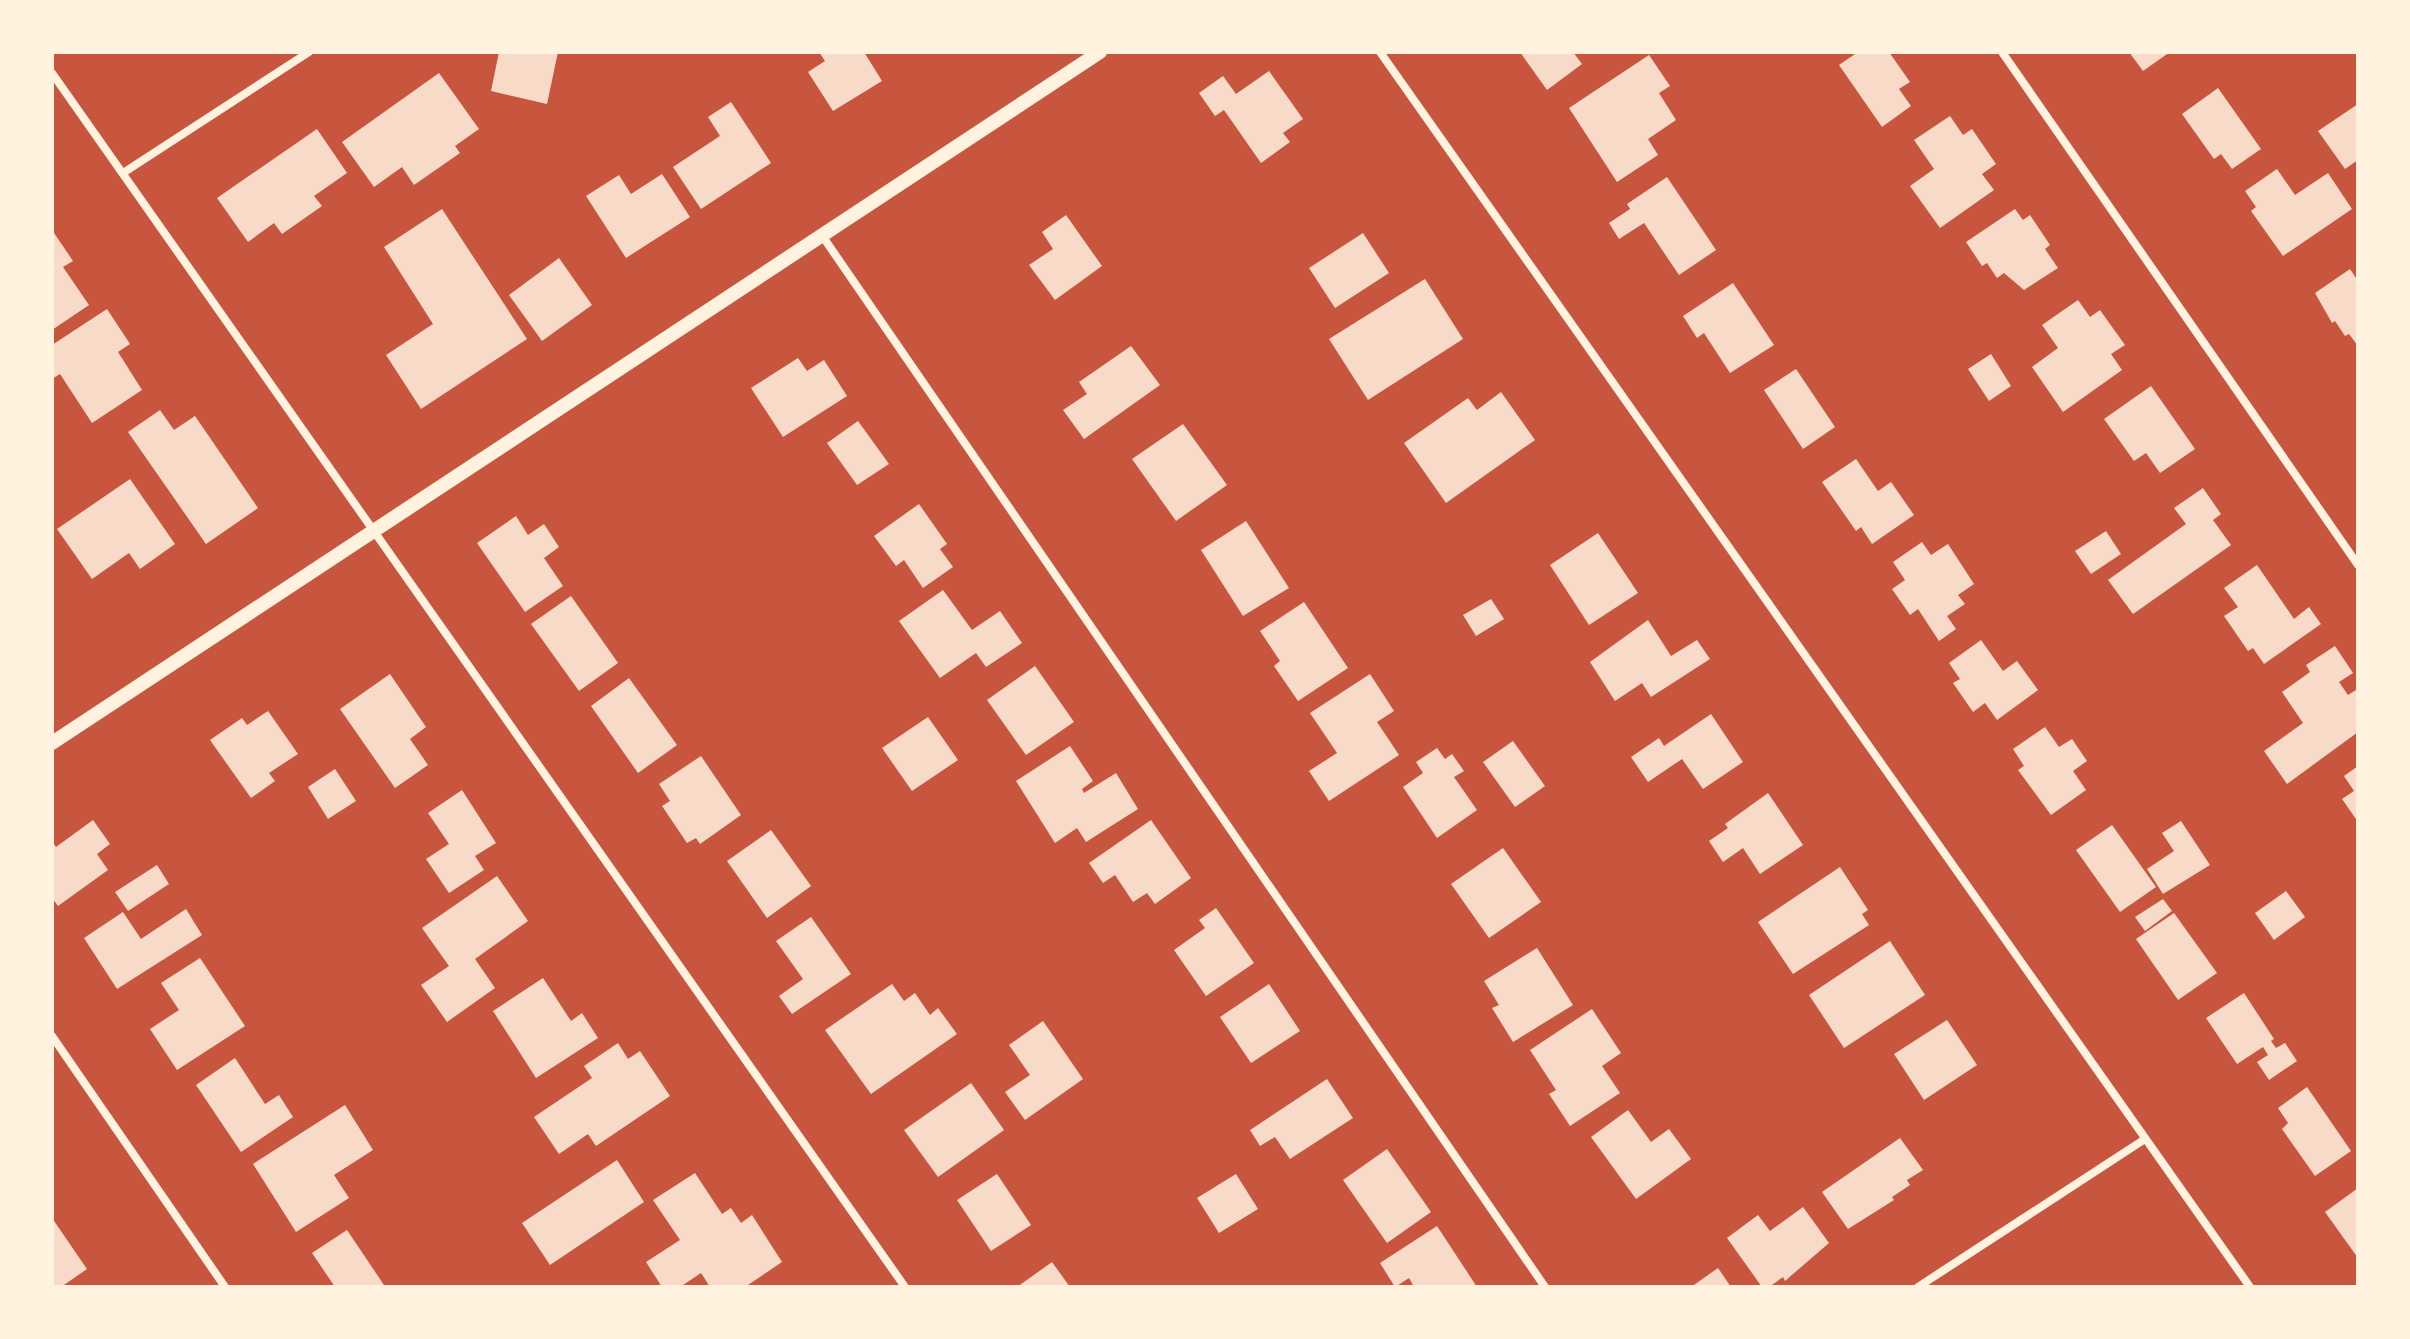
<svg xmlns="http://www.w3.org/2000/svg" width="2410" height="1339" viewBox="0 0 2410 1339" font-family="Cabin,sans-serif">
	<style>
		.building { fill: #f7dbc8 }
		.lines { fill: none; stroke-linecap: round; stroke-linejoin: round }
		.minor { stroke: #fff3e0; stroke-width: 8 }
		.tertiary { stroke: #fff3e0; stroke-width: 14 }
	</style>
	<rect width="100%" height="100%" fill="#c8553d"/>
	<g class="building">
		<path d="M499,52H558L547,104L491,91Z"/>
		<path d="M819,52H864L882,81L833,111L808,72L825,61Z"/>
		<path d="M1520,52H1573L1582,64L1547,90Z"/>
		<path d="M1858,52H1889L1910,82L1899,89L1911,106L1882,127L1839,65Z"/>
		<path d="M2129,52H2170L2143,71Z"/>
		<path d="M1649,55L1670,86L1659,93L1676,120L1648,139L1658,155L1617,182L1569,108Z"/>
		<path d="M1269,71L1303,119L1283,133L1290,142L1261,163L1224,110L1215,116L1199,93L1223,76L1236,94Z"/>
		<path d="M439,73L479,129L455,146L460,153L414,185L402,167L374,187L342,142Z"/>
		<path d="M2218,88L2261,149L2232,169L2221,154L2214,159L2182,114Z"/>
		<path d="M731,102L771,163L701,209L673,167L720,136L708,117Z"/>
		<path d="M2358,104V160L2345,169L2318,131Z"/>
		<path d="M1950,116L1963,135L1972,129L1996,164L1982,174L1994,190L1940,228L1910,186L1934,169L1914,140Z"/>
		<path d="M317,129L347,173L314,196L322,206L282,234L274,223L248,242L217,198Z"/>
		<path d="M2277,169L2295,195L2328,173L2352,209L2283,256L2251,211L2256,207L2245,191Z"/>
		<path d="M662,174L690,217L626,258L586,196L619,175L631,194Z"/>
		<path d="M1667,177L1716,250L1679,275L1644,223L1619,239L1609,223L1630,209L1627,204Z"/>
		<path d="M442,209L527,339L421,409L386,355L433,324L384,247Z"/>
		<path d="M2015,209L2023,220L2030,215L2050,245L2045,249L2058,268L2024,290L2004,273L1997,278L1987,263L1982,266L1966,242Z"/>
		<path d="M1066,215L1102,266L1055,300L1029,265L1053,249L1042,232Z"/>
		<path d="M52,230L73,261L63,267L89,305L52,330Z"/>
		<path d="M1363,233L1389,273L1335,308L1309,268Z"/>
		<path d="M559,258L592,305L542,341L509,295Z"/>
		<path d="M2350,269L2358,281V346L2349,334L2345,336L2335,321L2332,323L2315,293Z"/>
		<path d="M1425,279L1463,339L1368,400L1329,339Z"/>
		<path d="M1733,283L1774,345L1730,373L1704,333L1697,338L1683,316Z"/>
		<path d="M2078,300L2090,317L2100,310L2125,345L2111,354L2122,370L2063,412L2032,367L2058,348L2042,325Z"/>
		<path d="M107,309L130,344L118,352L142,390L92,423L60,374L52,379V345Z"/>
		<path d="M1131,346L1160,385L1084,439L1063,410L1087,394L1079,382Z"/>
		<path d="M1991,354L2011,386L1989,401L1968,369Z"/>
		<path d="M798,358L807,371L824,360L847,396L783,437L751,388Z"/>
		<path d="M1796,369L1835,427L1803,449L1764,390Z"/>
		<path d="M2151,386L2195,449L2160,473L2146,453L2134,461L2104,419Z"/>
		<path d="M1501,392L1535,440L1446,503L1404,443L1468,398L1477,410Z"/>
		<path d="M160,410L174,430L195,416L258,508L206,544L128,432Z"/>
		<path d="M858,421L889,464L857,485L827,443Z"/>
		<path d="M1183,424L1227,485L1176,521L1132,459Z"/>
		<path d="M1856,459L1878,491L1891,482L1914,515L1872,544L1861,527L1856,531L1822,482Z"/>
		<path d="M130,479L175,544L140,569L129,553L92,579L57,529Z"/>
		<path d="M2203,488L2221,514L2213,520L2231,545L2133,614L2108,580L2186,524L2174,508Z"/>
		<path d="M919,504L947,544L940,549L953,567L923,588L904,560L896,566L874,536Z"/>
		<path d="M516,516L528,535L544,524L559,547L544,558L563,586L525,612L477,543Z"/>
		<path d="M1246,521L1289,588L1243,616L1201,550Z"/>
		<path d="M2106,531L2121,554L2091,574L2075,551Z"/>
		<path d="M1598,533L1638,593L1589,625L1550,565Z"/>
		<path d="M1922,542L1931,555L1948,544L1974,584L1958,595L1965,604L1947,616L1956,629L1939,641L1918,609L1910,615L1892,589L1905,580L1893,562Z"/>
		<path d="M2257,565L2294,619L2309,607L2321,624L2264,664L2253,648L2248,651L2224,616L2238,607L2224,588Z"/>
		<path d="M943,590L972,630L1000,611L1022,643L986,667L976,653L940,678L899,621Z"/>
		<path d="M571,596L618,663L579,691L531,624Z"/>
		<path d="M1491,599L1504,619L1476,636L1463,615Z"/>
		<path d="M1304,602L1348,668L1298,701L1274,666L1280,661L1260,631Z"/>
		<path d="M1648,620L1671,656L1697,640L1710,659L1651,697L1642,683L1615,701L1590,662Z"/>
		<path d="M1981,640L2003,671L2017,661L2038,690L1997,720L1985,703L1973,712L1953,683L1960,679L1949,663Z"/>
		<path d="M2335,646L2353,673L2339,682L2348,695L2356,690L2358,693V732L2287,784L2264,751L2303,723L2282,692L2310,672L2306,665Z"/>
		<path d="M1035,666L1074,722L1026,755L987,700Z"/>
		<path d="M390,674L426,727L410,739L428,765L395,788L340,709Z"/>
		<path d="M1370,674L1394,711L1377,722L1399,755L1329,801L1309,771L1337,753L1310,713Z"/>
		<path d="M629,678L677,745L638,773L591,706Z"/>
		<path d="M268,711L298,754L269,773L275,781L251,798L210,740L242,718L247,725Z"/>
		<path d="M1711,714L1743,762L1703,789L1682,759L1648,782L1631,757L1659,738L1664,746Z"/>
		<path d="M928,717L958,760L912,791L882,748Z"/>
		<path d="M2045,727L2059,747L2072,739L2087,761L2073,771L2086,790L2051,815L2018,770L2024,766L2013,749Z"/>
		<path d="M1513,741L1545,786L1515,807L1483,762Z"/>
		<path d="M1070,746L1093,781L1082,789L1084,793L1116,773L1138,809L1086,842L1077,828L1055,843L1016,781Z"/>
		<path d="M1437,748L1445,759L1452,754L1464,771L1454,777L1477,810L1437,838L1403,787L1423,773L1416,762Z"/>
		<path d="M701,756L741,815L700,844L696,838L687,843L662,806L670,801L659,784Z"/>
		<path d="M2358,766V822L2342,799L2354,791L2344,776Z"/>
		<path d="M335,769L356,801L328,819L308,787Z"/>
		<path d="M462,790L496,843L475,856L484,870L449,893L426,859L449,844L428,813Z"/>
		<path d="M1768,793L1803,845L1760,874L1743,848L1723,862L1709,841L1728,828L1725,824Z"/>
		<path d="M93,820L110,844L97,854L108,870L58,906L52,898V841L56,847Z"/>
		<path d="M1151,820L1191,878L1155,904L1147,893L1133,902L1115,875L1103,883L1089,863Z"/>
		<path d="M2181,821L2210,865L2163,894L2147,869L2174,851L2162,833Z"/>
		<path d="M2112,825L2156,887L2120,912L2076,850Z"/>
		<path d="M771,830L811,886L767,918L727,861Z"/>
		<path d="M1503,848L1541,902L1489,938L1451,884Z"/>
		<path d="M157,865L169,884L128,911L115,892Z"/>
		<path d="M1840,867L1868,910L1862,914L1869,925L1793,974L1758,922Z"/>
		<path d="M497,876L528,921L475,959L495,988L447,1022L421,985L449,966L422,928Z"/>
		<path d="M2286,891L2305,917L2274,940L2255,913Z"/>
		<path d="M2163,899L2172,911L2145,931L2135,917Z"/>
		<path d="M1216,908L1254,963L1206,996L1174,950L1205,928L1199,920Z"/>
		<path d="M186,909L202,935L117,989L84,938L123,912L141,939Z"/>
		<path d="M2174,913L2217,973L2178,1000L2136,939Z"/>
		<path d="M811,917L851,974L792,1014L779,996L803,979L776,941Z"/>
		<path d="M1890,941L1925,995L1844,1048L1809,995Z"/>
		<path d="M1537,948L1573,1005L1513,1042L1492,1008L1499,1005L1484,981Z"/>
		<path d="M200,958L245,1026L177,1070L150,1029L179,1010L161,983Z"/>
		<path d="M543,978L571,1021L582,1013L598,1038L536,1078L493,1011Z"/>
		<path d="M892,984L904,1001L915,993L930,1015L938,1008L957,1034L871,1094L825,1030Z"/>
		<path d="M1269,984L1300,1031L1251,1063L1220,1017Z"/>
		<path d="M2244,993L2274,1039L2271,1041L2276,1048L2285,1043L2297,1061L2269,1080L2257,1062L2268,1055L2263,1047L2237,1064L2206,1018Z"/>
		<path d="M1592,1009L1621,1053L1602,1066L1620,1093L1570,1126L1549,1094L1556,1090L1530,1050Z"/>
		<path d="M1947,1020L1977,1065L1924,1100L1894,1054Z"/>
		<path d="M1043,1021L1083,1079L1025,1120L1005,1092L1030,1075L1009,1045Z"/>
		<path d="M618,1043L628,1059L640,1051L670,1096L596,1146L588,1134L559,1154L534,1117L592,1078L584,1066Z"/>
		<path d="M235,1058L265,1104L279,1095L293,1117L241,1152L196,1085Z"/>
		<path d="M1327,1079L1353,1118L1290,1159L1275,1137L1260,1146L1250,1130Z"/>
		<path d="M971,1083L1004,1130L938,1177L904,1130Z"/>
		<path d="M2307,1087L2351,1151L2315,1176L2282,1129L2288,1123L2278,1108Z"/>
		<path d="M345,1105L373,1150L334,1175L349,1198L296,1232L253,1164Z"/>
		<path d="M1628,1110L1651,1142L1669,1129L1691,1159L1636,1199L1591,1137Z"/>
		<path d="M1900,1138L1923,1170L1907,1180L1910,1185L1892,1197L1894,1200L1848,1229L1822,1192Z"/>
		<path d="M1387,1149L1431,1212L1387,1243L1343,1180Z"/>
		<path d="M617,1160L644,1202L550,1265L522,1223Z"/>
		<path d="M695,1173L722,1214L731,1208L741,1223L752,1215L782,1262L745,1287H710L701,1273L680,1287H662L646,1262L680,1240L653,1200Z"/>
		<path d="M997,1174L1031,1225L991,1251L957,1200Z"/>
		<path d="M1236,1174L1258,1209L1219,1233L1197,1198Z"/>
		<path d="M2358,1188V1258L2325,1212Z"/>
		<path d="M1803,1207L1829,1243L1785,1281L1783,1277L1769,1287H1762L1727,1238L1758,1215L1770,1231Z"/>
		<path d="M52,1218L87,1269L61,1287H52Z"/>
		<path d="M1437,1226L1477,1287H1414L1409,1278L1395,1287L1380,1263Z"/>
		<path d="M347,1230L384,1285L382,1287H335L312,1253Z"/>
		<path d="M1052,1262L1070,1287H1017Z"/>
		<path d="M1718,1268L1731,1287H1691Z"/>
	</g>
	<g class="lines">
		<g class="minor">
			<path d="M1380,52L2250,1287"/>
			<path d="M2002,52L2358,565"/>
			<path d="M52,73L905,1287"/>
			<path d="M123,173L309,52"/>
			<path d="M821,234L1545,1287"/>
			<path d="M52,1036L225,1287"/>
			<path d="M1918,1287L2145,1139"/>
		</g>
		<path class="tertiary" d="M52,743L1100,52"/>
	</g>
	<rect width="2410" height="1339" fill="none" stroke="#fff3e0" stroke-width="108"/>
</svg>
